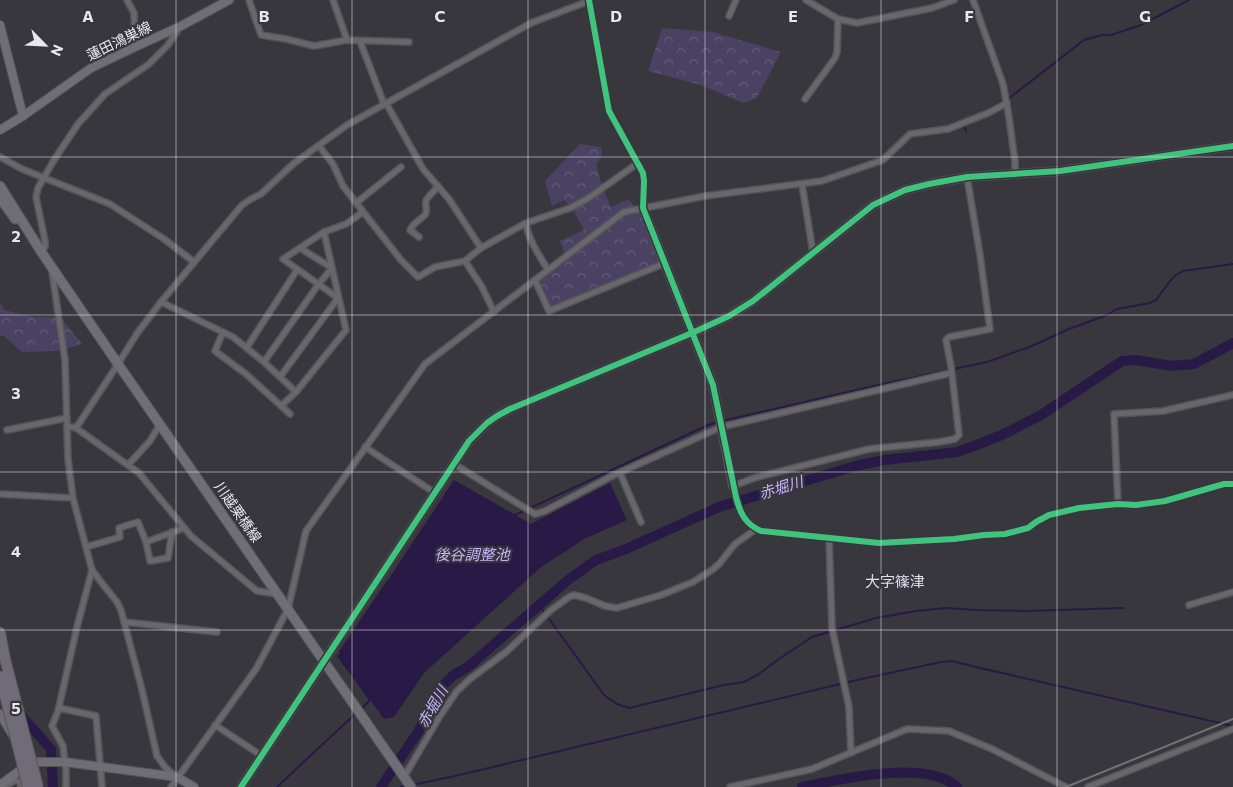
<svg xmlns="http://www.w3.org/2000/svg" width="1233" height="787" viewBox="0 0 1233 787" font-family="Commissioner,'Noto Sans JP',sans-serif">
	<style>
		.forest { fill: url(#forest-crowns) }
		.water { fill: #291946 }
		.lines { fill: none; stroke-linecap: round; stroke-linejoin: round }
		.stream { stroke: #291946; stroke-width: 2 }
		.river { stroke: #291946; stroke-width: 10 }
		.street-casing { stroke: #555459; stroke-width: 8 }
		.secondary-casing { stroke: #555459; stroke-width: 10 }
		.primary-casing { stroke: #555459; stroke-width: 11 }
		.street { stroke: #68676b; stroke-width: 5 }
		.secondary { stroke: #706e75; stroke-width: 8 }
		.primary { stroke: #6f6d75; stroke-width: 9 }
		.rail { stroke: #737275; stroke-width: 2 }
		.highway-bridge-casing { stroke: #555459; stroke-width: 12; stroke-linecap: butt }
		.highway-bridge { stroke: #6f6c77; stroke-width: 10 }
		.cycleway-casing { stroke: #37353f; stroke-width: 9 }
		.cycleway { stroke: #40c37c; stroke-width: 6 }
		.grid { fill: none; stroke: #e9e7ee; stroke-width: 1; stroke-opacity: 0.55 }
		.labels { text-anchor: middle; stroke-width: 4.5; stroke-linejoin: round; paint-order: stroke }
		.street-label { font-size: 14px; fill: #e9e7ee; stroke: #37353f }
		.water-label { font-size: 15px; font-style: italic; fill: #c6b4f7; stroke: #37353f }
		.neighbourhood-label { font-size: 15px; fill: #e0ddeb; stroke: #37353f }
		.grid-label { font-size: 16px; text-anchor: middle; font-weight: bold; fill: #e9e7ee; stroke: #37353f; stroke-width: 4.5; stroke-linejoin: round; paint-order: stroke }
	</style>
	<defs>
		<pattern id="forest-crowns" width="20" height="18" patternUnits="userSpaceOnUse" patternTransform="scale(1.25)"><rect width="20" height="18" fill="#4b4162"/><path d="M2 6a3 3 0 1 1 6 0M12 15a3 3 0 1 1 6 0" fill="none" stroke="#655c79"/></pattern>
	</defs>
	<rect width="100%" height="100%" fill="#38373d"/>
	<g class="forest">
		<path d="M662,28L713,32L781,52L757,98L743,103L701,85L648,71Z"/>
		<path d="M580,144L601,147L602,156L596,164L603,189L611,207L629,199L636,210L643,208L665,263L549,311L535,280L566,257L560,241L584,230L573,209L564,200L552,206L545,181Z"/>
		<path d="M0,302L4,310L35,317H60L82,344L58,351L22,352L4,336H0Z"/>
	</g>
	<path class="water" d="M454,480L531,524L610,483L627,520L584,539L540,568L424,673L394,717L384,719L338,656Z"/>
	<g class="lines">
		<g class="stream">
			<path d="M983,112L1008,99L1084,40L1102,35H1111L1141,25L1189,0"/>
			<path d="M964,124L966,131"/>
			<path d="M722,421L883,384L987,362L1032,346L1069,329L1107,315L1117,309L1150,303L1156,300L1170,281L1176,275L1183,271L1233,264"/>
			<path d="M513,516L708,425L718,422"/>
			<path d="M539,605L604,695L617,704L629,708L724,685L744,682L759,674L776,661L812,637L876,618L916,611L946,608L976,610L1026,611L1124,608"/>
			<path d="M340,652L388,581"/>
			<path d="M338,656L354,678"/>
			<path d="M357,682L370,700L361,709"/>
			<path d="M412,785L455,776L857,680L941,662L952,661L976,667L1233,726"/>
			<path d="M277,787L355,714"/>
			<path d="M401,787L407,786"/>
		</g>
		<g class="river">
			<path d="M17,711L51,749L53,787"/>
			<path d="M381,787L418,732L443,685L455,674L468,667L568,580L596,560L626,549L719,507L855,466L884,460L957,452L977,445L1004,434L1041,415L1122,361L1136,360L1172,366L1194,364L1233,343"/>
			<path d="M802,787C840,779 926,759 957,787"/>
		</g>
		<defs>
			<g id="street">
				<path d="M127,0L134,13L135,47"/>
				<path d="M249,0L261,35L286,39L314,46L347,40L409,42"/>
				<path d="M333,0L347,40"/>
				<path d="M589,0L609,111L643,173L644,181L643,208"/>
				<path d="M806,0L838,19L857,23L932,8L954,0"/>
				<path d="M973,0L1003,84L1009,117L1015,162V174"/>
				<path d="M729,16L736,0"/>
				<path d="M360,41L384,104"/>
				<path d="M805,99L835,58L837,52L838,19"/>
				<path d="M386,103L423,169L449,199L481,248"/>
				<path d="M319,146L333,164L343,186L401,260L418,277L435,267L465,261"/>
				<path d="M0,157L22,169L110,204L164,239L194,262"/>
				<path d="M967,177L980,255L990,329L949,337L946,340L951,366L959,435L955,439L939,442L869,449L754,478L733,486C738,506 741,522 761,531L879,543L954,539L984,535L1005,534L1028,528L1036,522L1049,515L1079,508L1118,504L1136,505L1165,501L1224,484H1233"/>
				<path d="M802,184L813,253"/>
				<path d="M356,203L401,167"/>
				<path d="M324,232L346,224L363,212"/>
				<path d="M419,237L410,230C413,223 420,220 425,215C429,209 423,204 427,199C430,194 435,191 438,186"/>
				<path d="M42,253L45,246V241L36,197L38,188L54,160L78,124L105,94L149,64L168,45L179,28"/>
				<path d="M548,270C540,256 528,240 526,223L570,208L587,199L638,163"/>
				<path d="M52,271L65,360L68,459L73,498L92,570L101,582L117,602L121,610L142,690L157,756L165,767L176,777"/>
				<path d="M535,280L549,311L665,263"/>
				<path d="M161,302L233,337L264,362L296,392"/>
				<path d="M494,312L482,287L465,261L481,248L526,223"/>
				<path d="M223,332L215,351L246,374L290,414"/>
				<path d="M247,347L297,270"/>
				<path d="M264,362L318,285L332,268L300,248"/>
				<path d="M280,377L338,298"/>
				<path d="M281,406L296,392L346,330L324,232L283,259L338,298"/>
				<path d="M67,426L76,428L139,473L191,536L257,591L278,594"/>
				<path d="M76,428L118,364L138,332L161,302L242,205L251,199L261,194L293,164L347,125L531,23L589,1"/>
				<path d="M7,430L67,418"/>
				<path d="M365,447L435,493"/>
				<path d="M454,464L535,514L545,511L612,476L721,427L951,373"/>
				<path d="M128,465L150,441L160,424"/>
				<path d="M620,473L641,522"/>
				<path d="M0,494L73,498"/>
				<path d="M1118,504L1114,414L1163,411L1233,395"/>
				<path d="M829,537L832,628L849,707L851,753"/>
				<path d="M146,542L184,528"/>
				<path d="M86,547L120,537L119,528L138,522L146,542L150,561L168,558L172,532"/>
				<path d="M1189,605L1233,592"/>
				<path d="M124,622L217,632"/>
				<path d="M59,708L96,716L102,787"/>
				<path d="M215,725L262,756"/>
				<path d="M404,777L440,716L457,691L470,679L506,652L551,610L569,597L574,595L586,598L605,606L617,608L661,595L693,582L712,570L719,564L735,544L756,529"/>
				<path d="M5,787L15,780L20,782L21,787"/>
				<path d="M66,787V770L63,746L52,726L58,711L77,627L92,570"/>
				<path d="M171,787L256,669L288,609L306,531L425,364L624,212L705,196L822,181L883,160L910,134L948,129L988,113L1007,103"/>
				<path d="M730,787L812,769L907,729L949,731L992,749L1066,787"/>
				<path d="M1088,787L1233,729"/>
			</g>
			<g id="secondary">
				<path d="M0,25L23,116"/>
				<path d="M0,130L23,116L91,68L135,47L181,26L229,0"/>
				<path d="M643,208L713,385L733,486"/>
				<path d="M0,714L12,734"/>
				<path d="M0,785L30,763L39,762H65L177,777L194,787"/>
				<path d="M241,787L469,441L487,423L497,416L510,409L692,333L729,316L753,301L873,205L905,190L929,184L967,177L1060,171L1233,146"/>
			</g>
			<g id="primary">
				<path d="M0,186L42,253L118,364L411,787"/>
				<path d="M0,198L15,219"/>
			</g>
		</defs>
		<use href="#street" class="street-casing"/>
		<use href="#secondary" class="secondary-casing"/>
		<use href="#primary" class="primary-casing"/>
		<use href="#street" class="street"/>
		<use href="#secondary" class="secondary"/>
		<use href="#primary" class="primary"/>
		<path class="rail" d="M1066,787L1233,719"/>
		<defs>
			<g id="highway-bridge">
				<path d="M0,632L5,659L38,787"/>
				<path d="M0,676L28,787"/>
			</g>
		</defs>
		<use href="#highway-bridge" class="highway-bridge-casing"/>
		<use href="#highway-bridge" class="highway-bridge"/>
		<defs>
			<g id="cycleway">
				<path d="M589,0L609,111L643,173L644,181L643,208L713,385L736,497C740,513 745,524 761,531L879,543L954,539L984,535L1005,534L1028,528L1036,522L1049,515L1079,508L1118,504L1136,505L1165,501L1224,484H1233"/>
				<path d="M241,787L469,441L487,423L497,416L510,409L692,333L729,316L753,301L873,205L905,190L929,184L967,177L1060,171L1233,146"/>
			</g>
		</defs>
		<use href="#cycleway" class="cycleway-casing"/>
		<use href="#cycleway" class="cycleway"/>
	</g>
	<path class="grid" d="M176,0V787M352,0V787M528,0V787M705,0V787M881,0V787M1057,0V787M0,157H1233M0,315H1233M0,472H1233M0,630H1233"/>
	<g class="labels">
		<g class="street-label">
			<text transform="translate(119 41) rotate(-26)" y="5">蓮田鴻巣線</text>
			<text transform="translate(238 512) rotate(55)" y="5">川越栗橋線</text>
		</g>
		<g class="water-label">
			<text transform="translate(781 488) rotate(-17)" y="5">赤堀川</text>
			<text x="472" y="560">後谷調整池</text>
			<text transform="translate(433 707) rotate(-60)" y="5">赤堀川</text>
		</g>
		<g class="neighbourhood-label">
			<text x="895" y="587">大字篠津</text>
		</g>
	</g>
	<g class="grid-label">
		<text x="88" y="22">A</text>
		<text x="264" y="22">B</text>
		<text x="440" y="22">C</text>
		<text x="616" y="22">D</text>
		<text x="793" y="22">E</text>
		<text x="969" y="22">F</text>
		<text x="1145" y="22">G</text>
		<text x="16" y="242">2</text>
		<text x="16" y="399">3</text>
		<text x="16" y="557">4</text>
		<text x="16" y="714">5</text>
	</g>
	<g transform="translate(45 45) rotate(114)" stroke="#37353f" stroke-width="4" paint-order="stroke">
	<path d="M0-4L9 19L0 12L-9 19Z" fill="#e9e7ee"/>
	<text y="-8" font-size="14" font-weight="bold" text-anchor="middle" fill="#e9e7ee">N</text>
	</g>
</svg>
